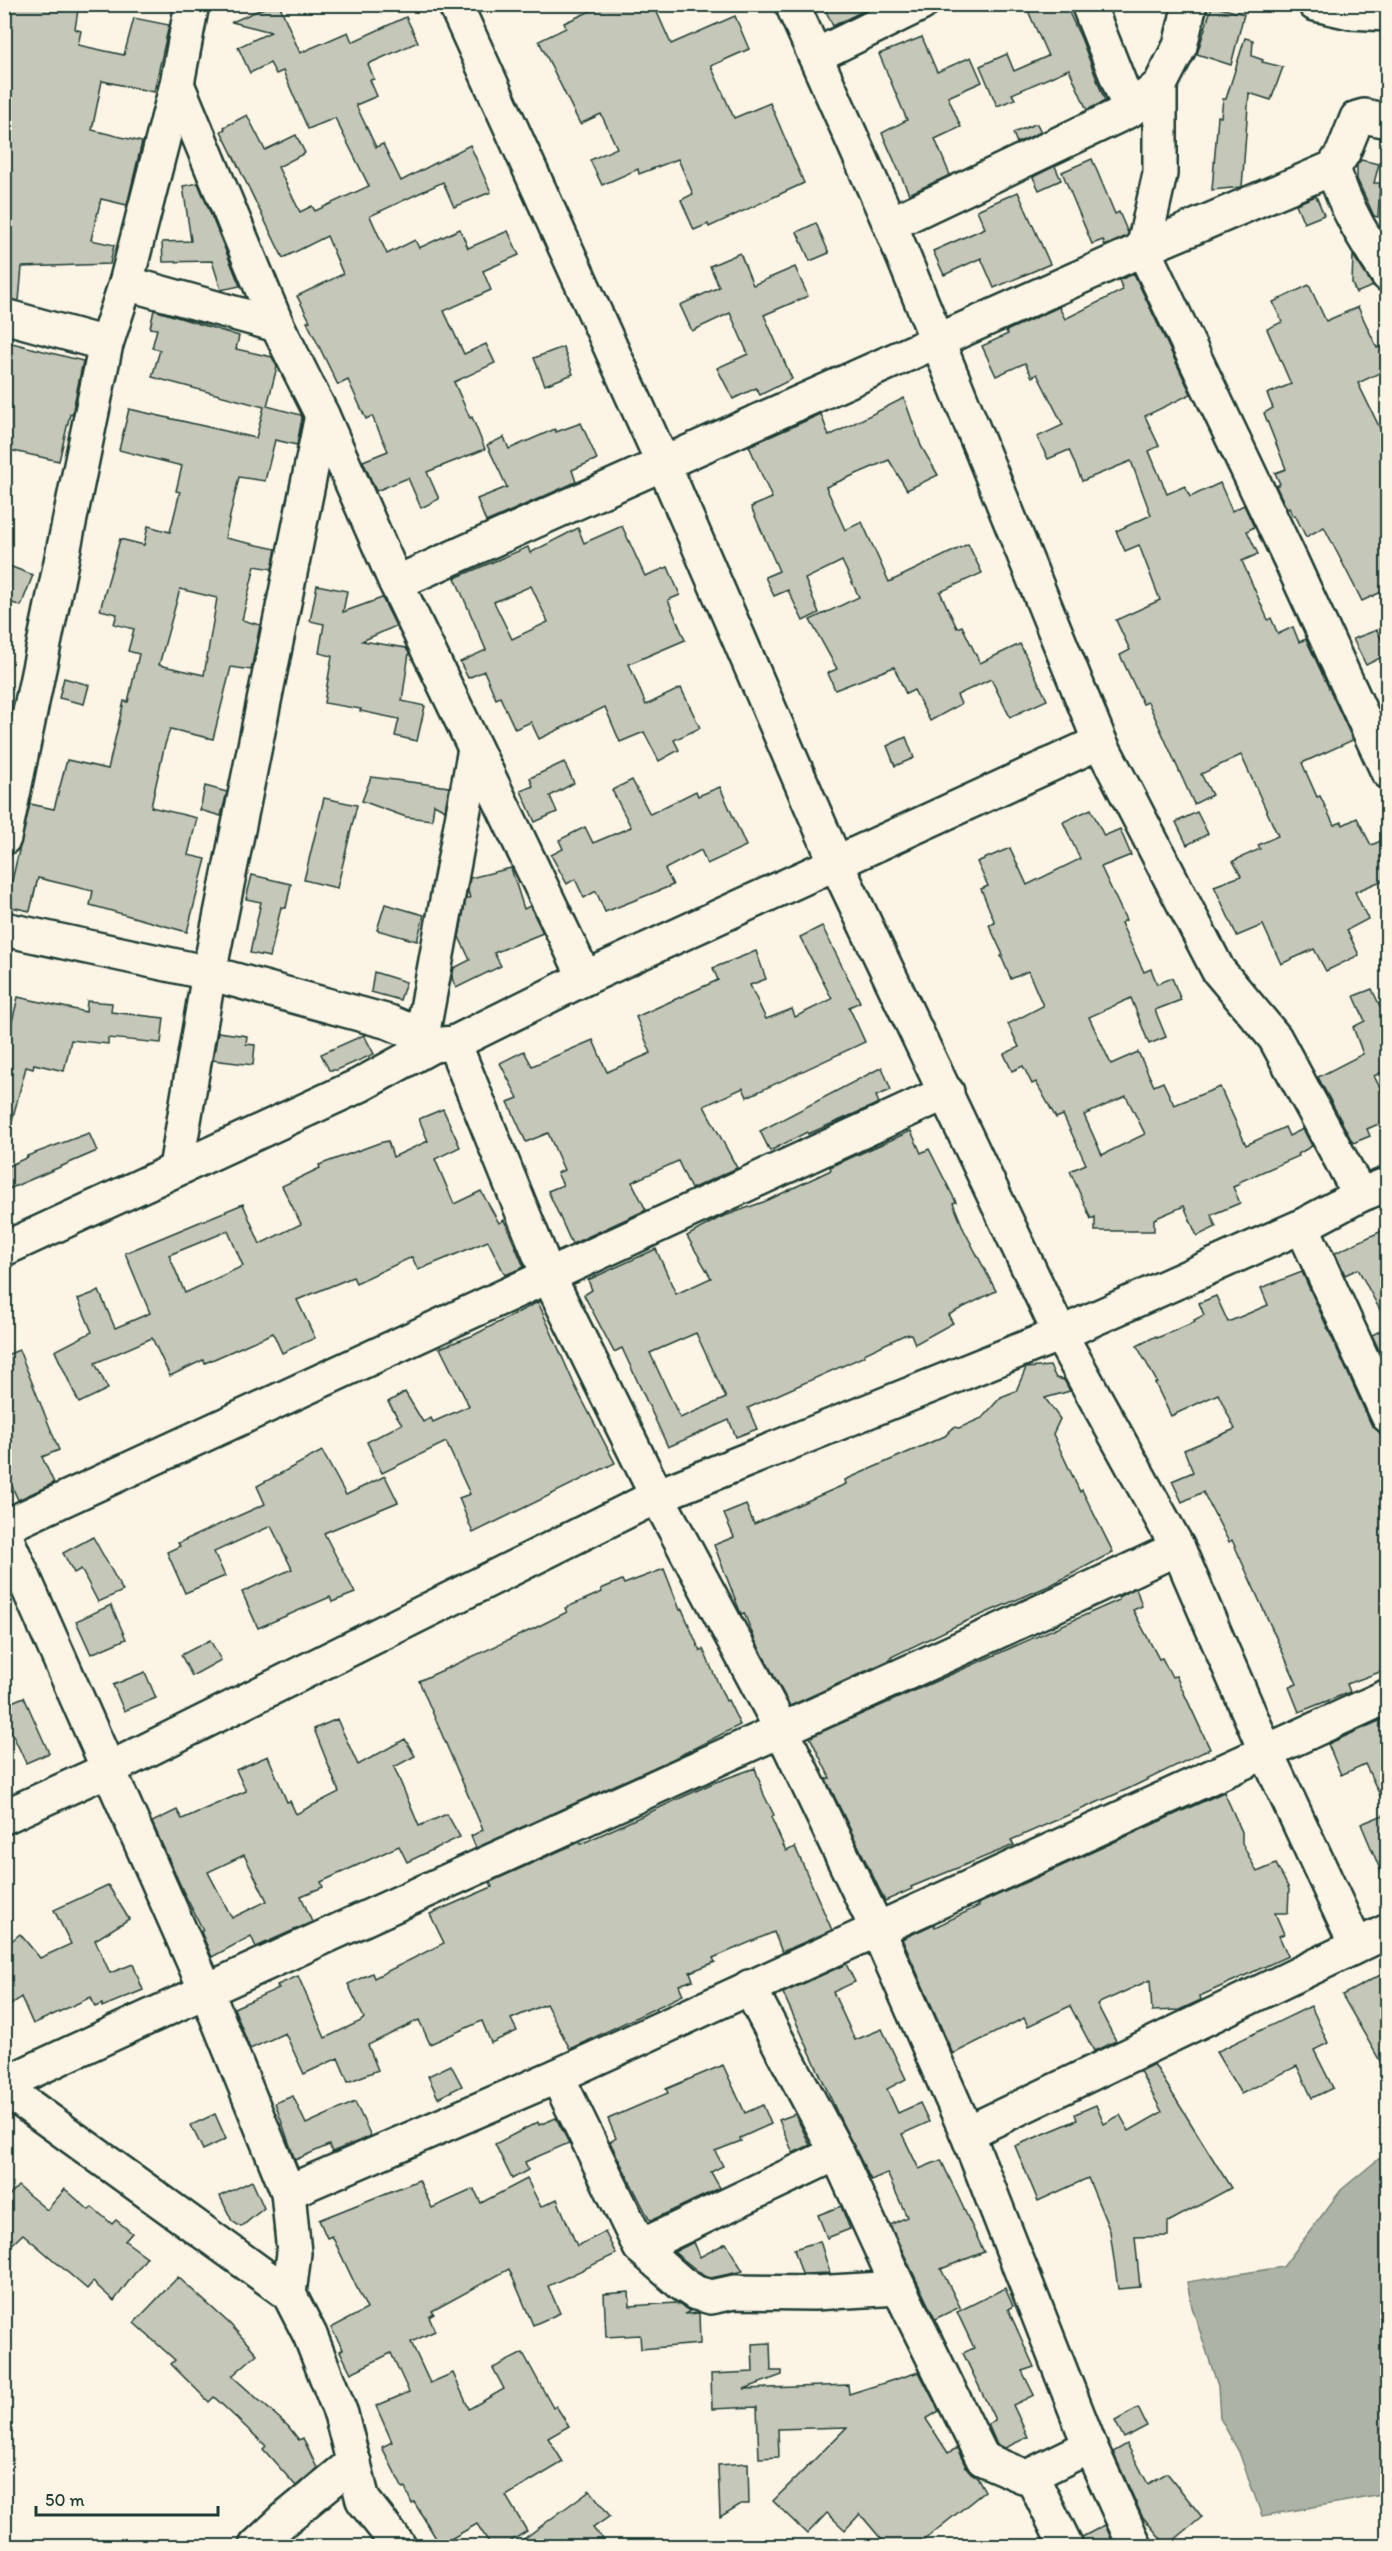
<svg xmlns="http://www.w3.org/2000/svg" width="1392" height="2551" viewBox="0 0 1392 2551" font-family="Itim,sans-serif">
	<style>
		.water { fill: #aeb3a7; stroke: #758479; stroke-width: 1.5 }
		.building { fill: #c5c7b9; stroke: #1f3d34; stroke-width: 1.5; fill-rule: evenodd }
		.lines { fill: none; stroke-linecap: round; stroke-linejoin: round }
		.minor-casing { stroke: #1f3d34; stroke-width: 38 }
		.minor { stroke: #fcf5e5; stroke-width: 33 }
	</style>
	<rect width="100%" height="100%" fill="#fcf5e5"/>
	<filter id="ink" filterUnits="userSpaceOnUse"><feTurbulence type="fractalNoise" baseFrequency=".0167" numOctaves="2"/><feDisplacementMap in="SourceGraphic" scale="12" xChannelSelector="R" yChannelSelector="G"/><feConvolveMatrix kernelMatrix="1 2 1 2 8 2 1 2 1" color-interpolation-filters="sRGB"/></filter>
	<g filter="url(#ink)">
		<path class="water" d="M1387,2152V2494L1262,2516L1239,2452L1220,2418L1218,2386L1192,2307L1187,2282L1283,2267L1341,2190Z"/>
		<g class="building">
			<path d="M4,4H79L75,29L81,31L78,45L124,55L134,18L169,25L154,92L102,81L92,130L142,142L127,205L101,199L91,240L114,245L110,264L22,267L19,301L4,298Z"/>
			<path d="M273,4H279L300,53L348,32L352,42L406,17L418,42L368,64L374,79L370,80L377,96L356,105L376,147L383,144L401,181L470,145L491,192L454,207L443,182L370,216L387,254L415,240L419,248L460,229L468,248L508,231L519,255L483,271L491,290L444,311L464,354L486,344L495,363L454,382L470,418L472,417L485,449L427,472L439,499L421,508L408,478L376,491L363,461L388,451L372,416L366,419L348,380L338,385L307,322L310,321L297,296L343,274L327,236L283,258L221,131L225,129L224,127L247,115L265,150L296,135L305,153L278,167L300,212L312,206L315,211L369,186L335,118L308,129L283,71L276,74L270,63L250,73L238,47L271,32L232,22Z"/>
			<path d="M606,4H649L652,11L656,10L671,44L735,16L749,49L711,66L734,118L770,103L804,183L709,227L708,224L694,230L681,200L693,194L678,159L639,174L638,169L602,185L590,160L617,148L601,114L580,124L539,41L566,28L564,23Z"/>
			<path d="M835,4H877L833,26L825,9Z"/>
			<path d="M1025,4H1065L1081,38L1105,101L1087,110L1069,69L1012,94L1015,99L997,106L980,66L1007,54L1014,71L1048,56Z"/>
			<path d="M1212,6L1244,14L1231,65L1197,54Z"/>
			<path d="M922,37L937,72L971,57L982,82L948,97L961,127L935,139L950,175L909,194L882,133L907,120L879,54Z"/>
			<path d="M1245,38L1253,40L1252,56L1263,60L1262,62L1283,67L1271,100L1249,93L1242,187L1212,190L1218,116L1221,117L1223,99H1226Z"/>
			<path d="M1035,124H1037L1041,132L1017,143L1013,133Z"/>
			<path d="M1092,159L1115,214L1119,212L1128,233L1127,236L1105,246L1103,240L1092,244L1062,172Z"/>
			<path d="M1361,160L1379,164L1374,183H1380L1378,217L1374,216L1357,179V165Z"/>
			<path d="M1055,166L1061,180L1039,190L1033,177Z"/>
			<path d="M198,183L240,286L221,290L212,261L163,262L162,242L191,241L183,186Z"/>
			<path d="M1018,192L1050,264L994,288L981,258L944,275L933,251L985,228L977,210Z"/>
			<path d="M1316,196L1324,215L1304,223L1296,204Z"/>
			<path d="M816,223L829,253L810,261L797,232Z"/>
			<path d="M740,253L753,285L795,267L808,296L764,315L792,379L760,395L756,388L733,399L717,368L748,354L730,313L692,331L680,305L719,287L710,266Z"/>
			<path d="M1353,255L1373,286L1356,293L1352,283Z"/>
			<path d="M1134,274L1191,394L1145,416L1159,446L1149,451L1167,494L1185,486L1190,497L1220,483L1232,511L1244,505L1254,527L1247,531L1258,554L1242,561L1268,620L1271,618L1278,634L1293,627L1299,642L1306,639L1353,740L1302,763L1317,797L1320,796L1334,825L1342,822L1343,825L1357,818L1371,845L1388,838V878L1355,892L1368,919L1347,930L1359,955L1326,971L1314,949L1281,964L1263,925L1237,936L1214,886L1241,876L1233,861L1260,849L1258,845L1278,836L1241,755L1201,774L1212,795L1194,804L1148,702L1143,704L1120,655L1130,650L1116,620L1160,600L1139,545L1125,551L1116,531L1151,515L1131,461L1082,481L1069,450L1048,459L1037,437L1063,425L1037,374L1032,377L1025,363L996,376L982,346L1008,334L1006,331L1059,307L1065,319L1123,290L1119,280Z"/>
			<path d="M1309,285L1326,321L1358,307L1377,348L1388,344V369L1358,383L1388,445V589L1362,601L1324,527L1306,537L1295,515L1293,516L1289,508L1287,509L1276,486L1280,484L1275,473L1286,469L1264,413L1273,408L1267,394L1291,384L1267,329L1282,322L1273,302Z"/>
			<path d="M154,310L239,336L236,349L272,357L277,367L267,406L301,415L302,418L297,445L275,440L265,481L239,477L225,538L276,549L272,569L255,566L242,620L260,625L251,670L231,667L213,739L170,729L164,748L151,807L197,818L188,855L206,859L187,932L90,905L93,891L38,878L30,911L6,906L30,804L54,809L67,760L108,769L124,701L128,702L139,654L128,651L134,629L114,624L117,614L100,610L120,539L144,545L148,526L170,532L180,492L176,491L182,466L119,450L129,409L256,438L264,407L152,377L160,350L152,348L157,329L150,328ZM180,589L217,598L204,675L159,665Z"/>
			<path d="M4,341L83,361L72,415L70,414L59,461L4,449Z"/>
			<path d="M563,347L573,374L545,385L534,358Z"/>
			<path d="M904,398L921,446L938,475L907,490L889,460L826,487L845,530L862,522L889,582L968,544L982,573L940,592L957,628L962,626L980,663L1020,644L1047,700L1010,717L991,679L957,695L961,704L930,721L914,690L906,694L894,667L835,690L828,673L837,669L810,620L859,597L842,561L805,579L819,613L803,621L788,590L774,596L765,577L779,571L751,507L772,498L749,446L821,414L829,436Z"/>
			<path d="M581,423L597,459L572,470L576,482L486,522L477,499L507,487L487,445L504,437L509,449L555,429L556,432Z"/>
			<path d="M622,526L645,576L668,567L680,595L668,600L685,640L629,664L646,705L681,688L700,728L674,740L679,750L659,761L644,732L620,742L605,707L539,739L531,722L515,729L500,697L496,699L484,671L468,678L460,662L486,650L455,578L528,547L530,553L578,528L584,543ZM531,586L548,622L512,639L494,602Z"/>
			<path d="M4,564L33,575L21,606L4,600Z"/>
			<path d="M317,585L347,591L343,612L382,598L396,626L362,641L406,648L409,653L402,701L425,706L417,741L395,736L399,719L360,711L361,709L324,703L332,656L319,653L324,624L310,621Z"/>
			<path d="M1377,630L1388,654L1366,665L1353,639Z"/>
			<path d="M64,678L89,685L84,704L59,698Z"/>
			<path d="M906,737L914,758L895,766L887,746Z"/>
			<path d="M564,762L574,783L550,796L557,812L535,822L521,791L533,786L530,778Z"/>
			<path d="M371,777L449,787L445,810L434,804L432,820L406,817L362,801Z"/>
			<path d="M632,780L650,814L696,791L698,796L720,787L746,846L707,864L701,850L665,869L673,885L605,912L596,891L584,898L575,879L567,884L551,855L563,849L559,840L585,827L593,843L631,827L612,790Z"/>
			<path d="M205,786L227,792L221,816L200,810Z"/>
			<path d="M324,798L357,805L337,888L304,880Z"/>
			<path d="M1091,809L1104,836L1120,829L1131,855L1101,867L1126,920L1121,923L1144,972L1151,969L1157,984L1172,978L1181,1000L1155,1010L1166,1037L1149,1044L1131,998L1089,1017L1111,1064L1138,1052L1154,1086L1163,1082L1174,1105L1220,1087L1246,1145L1285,1127L1289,1136L1303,1129L1312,1146L1298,1154L1299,1156L1239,1182L1240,1184L1233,1187L1240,1203L1211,1215L1216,1227L1197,1236L1184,1206L1154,1219V1231H1095V1217L1091,1219L1070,1171L1086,1164L1063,1115L1056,1118L1036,1082L1032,1084L1023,1066L1012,1071L1004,1054L1019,1047L1008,1024L1043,1006L1028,971L1011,979L1001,956L1003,955L989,925L995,923L981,889L988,886L977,862L1010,848L1027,885L1080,859L1063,822ZM1126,1096L1145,1134L1102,1155L1084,1115Z"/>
			<path d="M1197,812L1208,834L1187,845L1176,822Z"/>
			<path d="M511,868L524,909L530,906L543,933L494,953L501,966L456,988L452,978L454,968L470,960L459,937L466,898H470L468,891L470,878Z"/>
			<path d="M252,875L291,884L286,908L281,907L270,957L250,953L261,902L246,899Z"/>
			<path d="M385,904L424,915L417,941L377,930Z"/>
			<path d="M822,926L860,1002L849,1007L865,1042L747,1097L743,1088L704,1106L737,1168L691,1189L678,1161L632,1182L646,1210L572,1244L548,1191L563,1185L557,1173L564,1170L548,1133L526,1142L508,1102L518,1098L500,1063L524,1051L532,1066L593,1040L607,1072L651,1053L636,1017L718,980L713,968L756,951L766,979L750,985L766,1019L792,1009L795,1017L832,999L800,937Z"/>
			<path d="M374,972L406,982L400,1000L371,992Z"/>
			<path d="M1372,989L1388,1024V1069L1374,1076L1388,1103V1120L1367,1129L1370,1136L1353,1143L1318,1077L1363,1054L1353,1027L1365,1021L1354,996Z"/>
			<path d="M18,997L86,1012L87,1001L112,1003L111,1012L164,1018L161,1043L108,1038V1044L71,1040L64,1071L34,1064L33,1069L26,1067L11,1125L4,1124V1025L11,1026Z"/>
			<path d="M218,1032L247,1036L246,1044L255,1045L253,1065L213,1060Z"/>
			<path d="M364,1035L374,1054L337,1070H329L321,1054Z"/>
			<path d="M882,1067L891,1090L876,1096L879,1103L808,1134L807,1132L770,1151L760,1131Z"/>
			<path d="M443,1109L460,1147L435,1159L454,1204L481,1191L499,1223L504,1220L524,1267L505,1275L488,1241L418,1270L412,1257L356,1283L353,1277L297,1300L315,1338L282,1353L273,1333L205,1363L203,1360L170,1376L152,1338L95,1363L108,1389L79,1403L55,1351L92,1332L78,1299L99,1291L115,1328L150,1313L125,1253L243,1204L260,1244L301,1224L282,1186L320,1168L319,1165L379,1143L388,1141L393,1157L428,1141L419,1119ZM228,1231L243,1266L185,1293L169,1255Z"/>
			<path d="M911,1131L921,1153L929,1149L956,1202L953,1203L964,1230L996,1291L948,1315L953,1323L915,1344L911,1334L904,1335L864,1354L865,1356L748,1408L757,1429L736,1437L729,1420L668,1447L622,1348L614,1352L584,1295L592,1290L588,1280L656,1249L676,1294L711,1278L687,1236L719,1218L766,1201L831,1170L830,1167ZM696,1333L726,1398L680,1418L650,1353Z"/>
			<path d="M89,1133L97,1151L4,1191V1168L28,1157L27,1156Z"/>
			<path d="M1388,1228V1325L1358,1269L1345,1275L1335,1253Z"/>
			<path d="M1302,1272L1371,1424L1379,1432L1388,1449V1669L1347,1684L1350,1692L1299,1712L1289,1687L1297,1684L1232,1540L1229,1542L1203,1492L1182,1502L1172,1481L1193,1472L1184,1450L1235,1429L1218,1394L1171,1416L1155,1383L1157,1382L1137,1346L1156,1336L1157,1338L1195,1322L1194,1320L1204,1315L1199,1303L1216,1296L1228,1322L1268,1305L1261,1288Z"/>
			<path d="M538,1302L575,1386L615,1463L473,1533L459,1498L470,1494L446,1442L382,1473L367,1442L402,1424L388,1402L405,1392L423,1422L431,1418L433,1422L469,1406L440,1348L474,1335Z"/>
			<path d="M1388,1327V1369L1372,1335Z"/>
			<path d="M19,1350L59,1450L42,1457L54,1483L18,1500L4,1468V1356Z"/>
			<path d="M1050,1366L1056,1378L1064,1380L1070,1391L1045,1398L1060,1419L1053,1434L1080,1492L1082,1490L1113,1552L1051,1585L960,1624L891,1657L892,1659L790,1706L755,1640L744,1613L741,1614L714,1545L734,1537L724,1514L746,1505L754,1524L846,1484L845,1480L945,1436L954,1427L959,1428L982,1418L1001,1397L1016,1391L1026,1368Z"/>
			<path d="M322,1451L346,1495L385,1476L398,1502L324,1533L355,1593L332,1602L330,1597L258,1628L242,1592L292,1569L271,1526L214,1552L225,1576L185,1593L167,1552L180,1546L178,1543L265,1504L257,1486Z"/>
			<path d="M93,1537L123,1591L98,1602L81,1569L74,1573L63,1553Z"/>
			<path d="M664,1569L680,1610L682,1609L700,1651L703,1649L726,1701L728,1700L740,1725L675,1758L476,1848L471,1836L483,1830L419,1681L533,1629L567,1612L565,1608L602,1592L601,1589L622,1580L624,1584Z"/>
			<path d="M1136,1588L1142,1606L1133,1610L1159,1659L1162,1658L1172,1677L1176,1676L1210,1749L1130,1788L1011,1840L1014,1845L911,1887L912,1889L885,1901L826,1779L830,1778L810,1737L1119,1600L1118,1597Z"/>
			<path d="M111,1605L126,1639L91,1654L76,1621Z"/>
			<path d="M210,1640L221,1660L192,1676L181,1655Z"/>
			<path d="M145,1672L156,1698L124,1711L113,1685Z"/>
			<path d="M24,1697L49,1753L26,1763L4,1716V1705Z"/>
			<path d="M1388,1717V1812L1365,1764L1341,1775L1328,1744Z"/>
			<path d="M337,1719L358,1765L405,1739L415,1756L394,1767L419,1826L447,1814L460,1837L407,1862L399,1846L321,1882L323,1887L301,1896L312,1922L256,1947L251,1936L212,1957L201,1932L203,1930L183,1891L152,1822L177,1810L182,1819L246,1791L236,1770L268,1756L287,1802L290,1801L296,1814L339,1792L314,1729ZM244,1855L267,1901L232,1918L208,1872Z"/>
			<path d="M755,1768L764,1795L774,1815L771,1817L786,1851L795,1847L832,1930L782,1952L774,1932L713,1958L715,1962L690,1972L693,1980L679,1985L683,1995L570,2049L546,2004L511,2019L517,2031L491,2043L482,2021L430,2044L419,2020L368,2045L378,2070L348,2082L338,2058L304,2074L285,2033L250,2049L234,2008L279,1988L277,1985L298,1976L325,2038L361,2021L364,2018L348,1984L372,1973L374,1978L444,1943L430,1914L492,1887L490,1882L557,1852L580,1842L581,1844L713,1783Z"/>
			<path d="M1224,1792L1242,1832V1843L1257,1872L1276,1864L1289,1889L1288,1913H1275L1284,1934L1279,1936L1288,1956L1200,1996L1201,2000L1179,2010L1152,2011L1150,1980L1097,2004L1116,2041L1094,2051L1070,2006L1028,2026L1024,2018L953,2054L902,1939L934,1924L935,1927L979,1906L978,1904Z"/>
			<path d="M1388,1813V1886H1387L1361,1824Z"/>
			<path d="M108,1885L129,1919L95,1940L110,1973L133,1964L143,1990L102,2007V2004L95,2007L91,1997L33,2024L21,1997L4,2011V1947L20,1934L40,1958L71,1944L54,1910Z"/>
			<path d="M846,1964L855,1982L833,1992L855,2040L882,2029L906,2079L887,2089L898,2113L920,2103L929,2122L902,2134L919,2169L941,2160L984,2252L941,2269L960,2307L935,2319L890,2225L907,2217L887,2173L871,2180L842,2123L783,1993Z"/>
			<path d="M1388,1971V2075L1342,1995Z"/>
			<path d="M1311,2006L1328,2043L1314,2050L1333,2088L1312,2098L1297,2066L1241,2094L1216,2052Z"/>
			<path d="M1154,2064L1231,2188L1168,2222V2236L1135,2237L1140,2287L1118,2289L1110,2231L1088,2178L1038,2201L1015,2146L1077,2120L1075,2114L1096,2105L1104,2124L1120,2115L1129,2131L1162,2112L1140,2071Z"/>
			<path d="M451,2065L462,2086L438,2098L428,2076Z"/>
			<path d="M723,2065L745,2113L763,2105L771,2124L740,2138L741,2141L715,2151L723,2166L711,2172L720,2188L650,2221L610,2142L616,2138L608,2119L668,2093L666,2089Z"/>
			<path d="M293,2096L306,2124L355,2102L371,2136L332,2152L329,2145L295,2160L275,2103Z"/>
			<path d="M215,2114L226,2139L203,2150L191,2125Z"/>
			<path d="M795,2114L810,2145L793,2153L779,2120Z"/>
			<path d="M556,2118L569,2143L525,2162L528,2170L512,2179L495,2144L538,2122L539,2125Z"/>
			<path d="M527,2179L541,2207L557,2199L577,2246L605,2232L616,2254L548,2286L560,2313L533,2325L509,2269L432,2311L434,2314L429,2317L435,2331L411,2342L430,2383L453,2373L469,2409L504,2389L493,2368L523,2353L553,2408L556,2406L569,2426L548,2438L563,2462L506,2496L527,2531L502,2547H492L477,2524L440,2545L414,2502L412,2504L405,2488L403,2489L382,2447L392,2442L376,2406L409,2392L391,2353L351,2373L340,2351L343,2349L331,2328L367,2309L332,2236L327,2238L319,2220L419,2180L432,2208L474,2189L481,2203Z"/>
			<path d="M252,2181L264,2208L241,2227L232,2221L220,2196Z"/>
			<path d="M18,2186L47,2210L65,2189L89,2210L92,2207L112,2224L116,2220L132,2233L125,2241L147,2257L114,2301L93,2282L87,2289L23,2234L4,2252V2201Z"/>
			<path d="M841,2206L850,2229L827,2238L818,2215Z"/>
			<path d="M820,2241L830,2273L802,2274L794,2249Z"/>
			<path d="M694,2242L700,2257L726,2243L743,2271L711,2278L704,2276L674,2252Z"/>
			<path d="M178,2277L230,2324L257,2354L232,2376L288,2426L299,2440L303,2438L317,2468L296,2486L263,2449L266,2446L214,2397L209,2402L171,2364L175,2360L134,2323Z"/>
			<path d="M1005,2288L1013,2306L1008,2309L1034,2367L1022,2371L1034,2395L1013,2405L1028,2437L1005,2448L997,2445L988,2424L995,2420L963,2353L974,2348L957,2312Z"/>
			<path d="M629,2292L630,2306L676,2303L690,2311L685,2314L699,2313L700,2344L641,2349L640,2335L606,2337L604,2294Z"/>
			<path d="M770,2343L771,2371H782V2375L744,2389L848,2385L849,2394L919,2372L939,2411L926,2419L948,2453L957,2448L966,2467L977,2477L985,2491L915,2547H888L860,2514L845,2530L827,2513L807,2534L773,2501L847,2427L778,2429L779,2457L759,2458L757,2407L712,2409L711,2374L753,2372L752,2344Z"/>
			<path d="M1138,2408L1147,2426L1124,2438L1115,2421Z"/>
			<path d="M1127,2444L1148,2484L1167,2473L1202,2517L1167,2546L1142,2516L1113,2452Z"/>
			<path d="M748,2463L749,2504H741L720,2517L718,2465Z"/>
			<path d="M590,2490L610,2516L593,2528L609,2547H513Z"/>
			<path d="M1105,2525L1115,2547H1085L1082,2537Z"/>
		</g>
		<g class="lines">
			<defs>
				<g id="minor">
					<path d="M455,4L663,463L836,863L1060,1334L1178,1548L1266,1752L1356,1945"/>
					<path d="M792,4L890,224L1100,742L1218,970L1275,1038L1360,1195"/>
					<path d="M1088,4L1130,110"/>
					<path d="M1315,4L1350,12L1388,14"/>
					<path d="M815,56L921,4"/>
					<path d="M177,84L277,325L322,415L396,583L585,978"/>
					<path d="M1160,85V174L1143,249L1292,563L1388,772"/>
					<path d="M1333,168C1346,210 1364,238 1388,275"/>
					<path d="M890,224L1130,110L1160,85L1180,46L1190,4"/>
					<path d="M126,283L277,325"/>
					<path d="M4,316L106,344"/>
					<path d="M396,583L1143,249L1333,168L1343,153L1357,118L1364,116L1388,121"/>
					<path d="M4,838L106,344L126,283L177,84L192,4"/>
					<path d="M4,929L209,973L389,1022L422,1036L433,1045L454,1043L585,978L1100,742"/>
					<path d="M422,1036L475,749"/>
					<path d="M454,1043L548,1275L657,1496L782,1730L878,1931L967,2133L1090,2446L1135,2546"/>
					<path d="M176,1168L209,973L322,415"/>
					<path d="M1302,1226L1388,1416"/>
					<path d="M4,1249L360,1085L433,1045"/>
					<path d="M4,1527L947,1092"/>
					<path d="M4,1533L206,1990L288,2192L294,2253L289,2294L310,2335L341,2414L363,2500L399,2546"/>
					<path d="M4,1817L107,1770L657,1496L1060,1334L1302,1226L1360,1195L1388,1184"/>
					<path d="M749,1987L837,2153L899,2288L983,2459L1023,2476L1031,2475L1066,2546"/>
					<path d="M557,2076L640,2247L682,2284L696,2293L711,2297L734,2292L814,2293L899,2288"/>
					<path d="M4,2084C394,1902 789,1730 1178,1548"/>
					<path d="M4,2088L289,2294"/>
					<path d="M967,2133L1388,1931"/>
					<path d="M288,2192L557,2076L1388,1696"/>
					<path d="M640,2247L837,2153"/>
					<path d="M1031,2475L1090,2446"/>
					<path d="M256,2546L286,2518L354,2462"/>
				</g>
			</defs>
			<use href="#minor" class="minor-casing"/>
			<use href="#minor" class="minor"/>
		</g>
	</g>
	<rect width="1392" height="2551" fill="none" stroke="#fcf5e5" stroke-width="24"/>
	<rect x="12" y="12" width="1368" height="2527" fill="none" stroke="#1f3d34" stroke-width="2" filter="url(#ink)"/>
	<path d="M36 2506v9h182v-9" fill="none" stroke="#1f3d34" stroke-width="3"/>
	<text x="45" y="2506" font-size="18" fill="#1f3d34" stroke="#fcf5e5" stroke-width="4.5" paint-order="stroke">50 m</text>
</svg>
